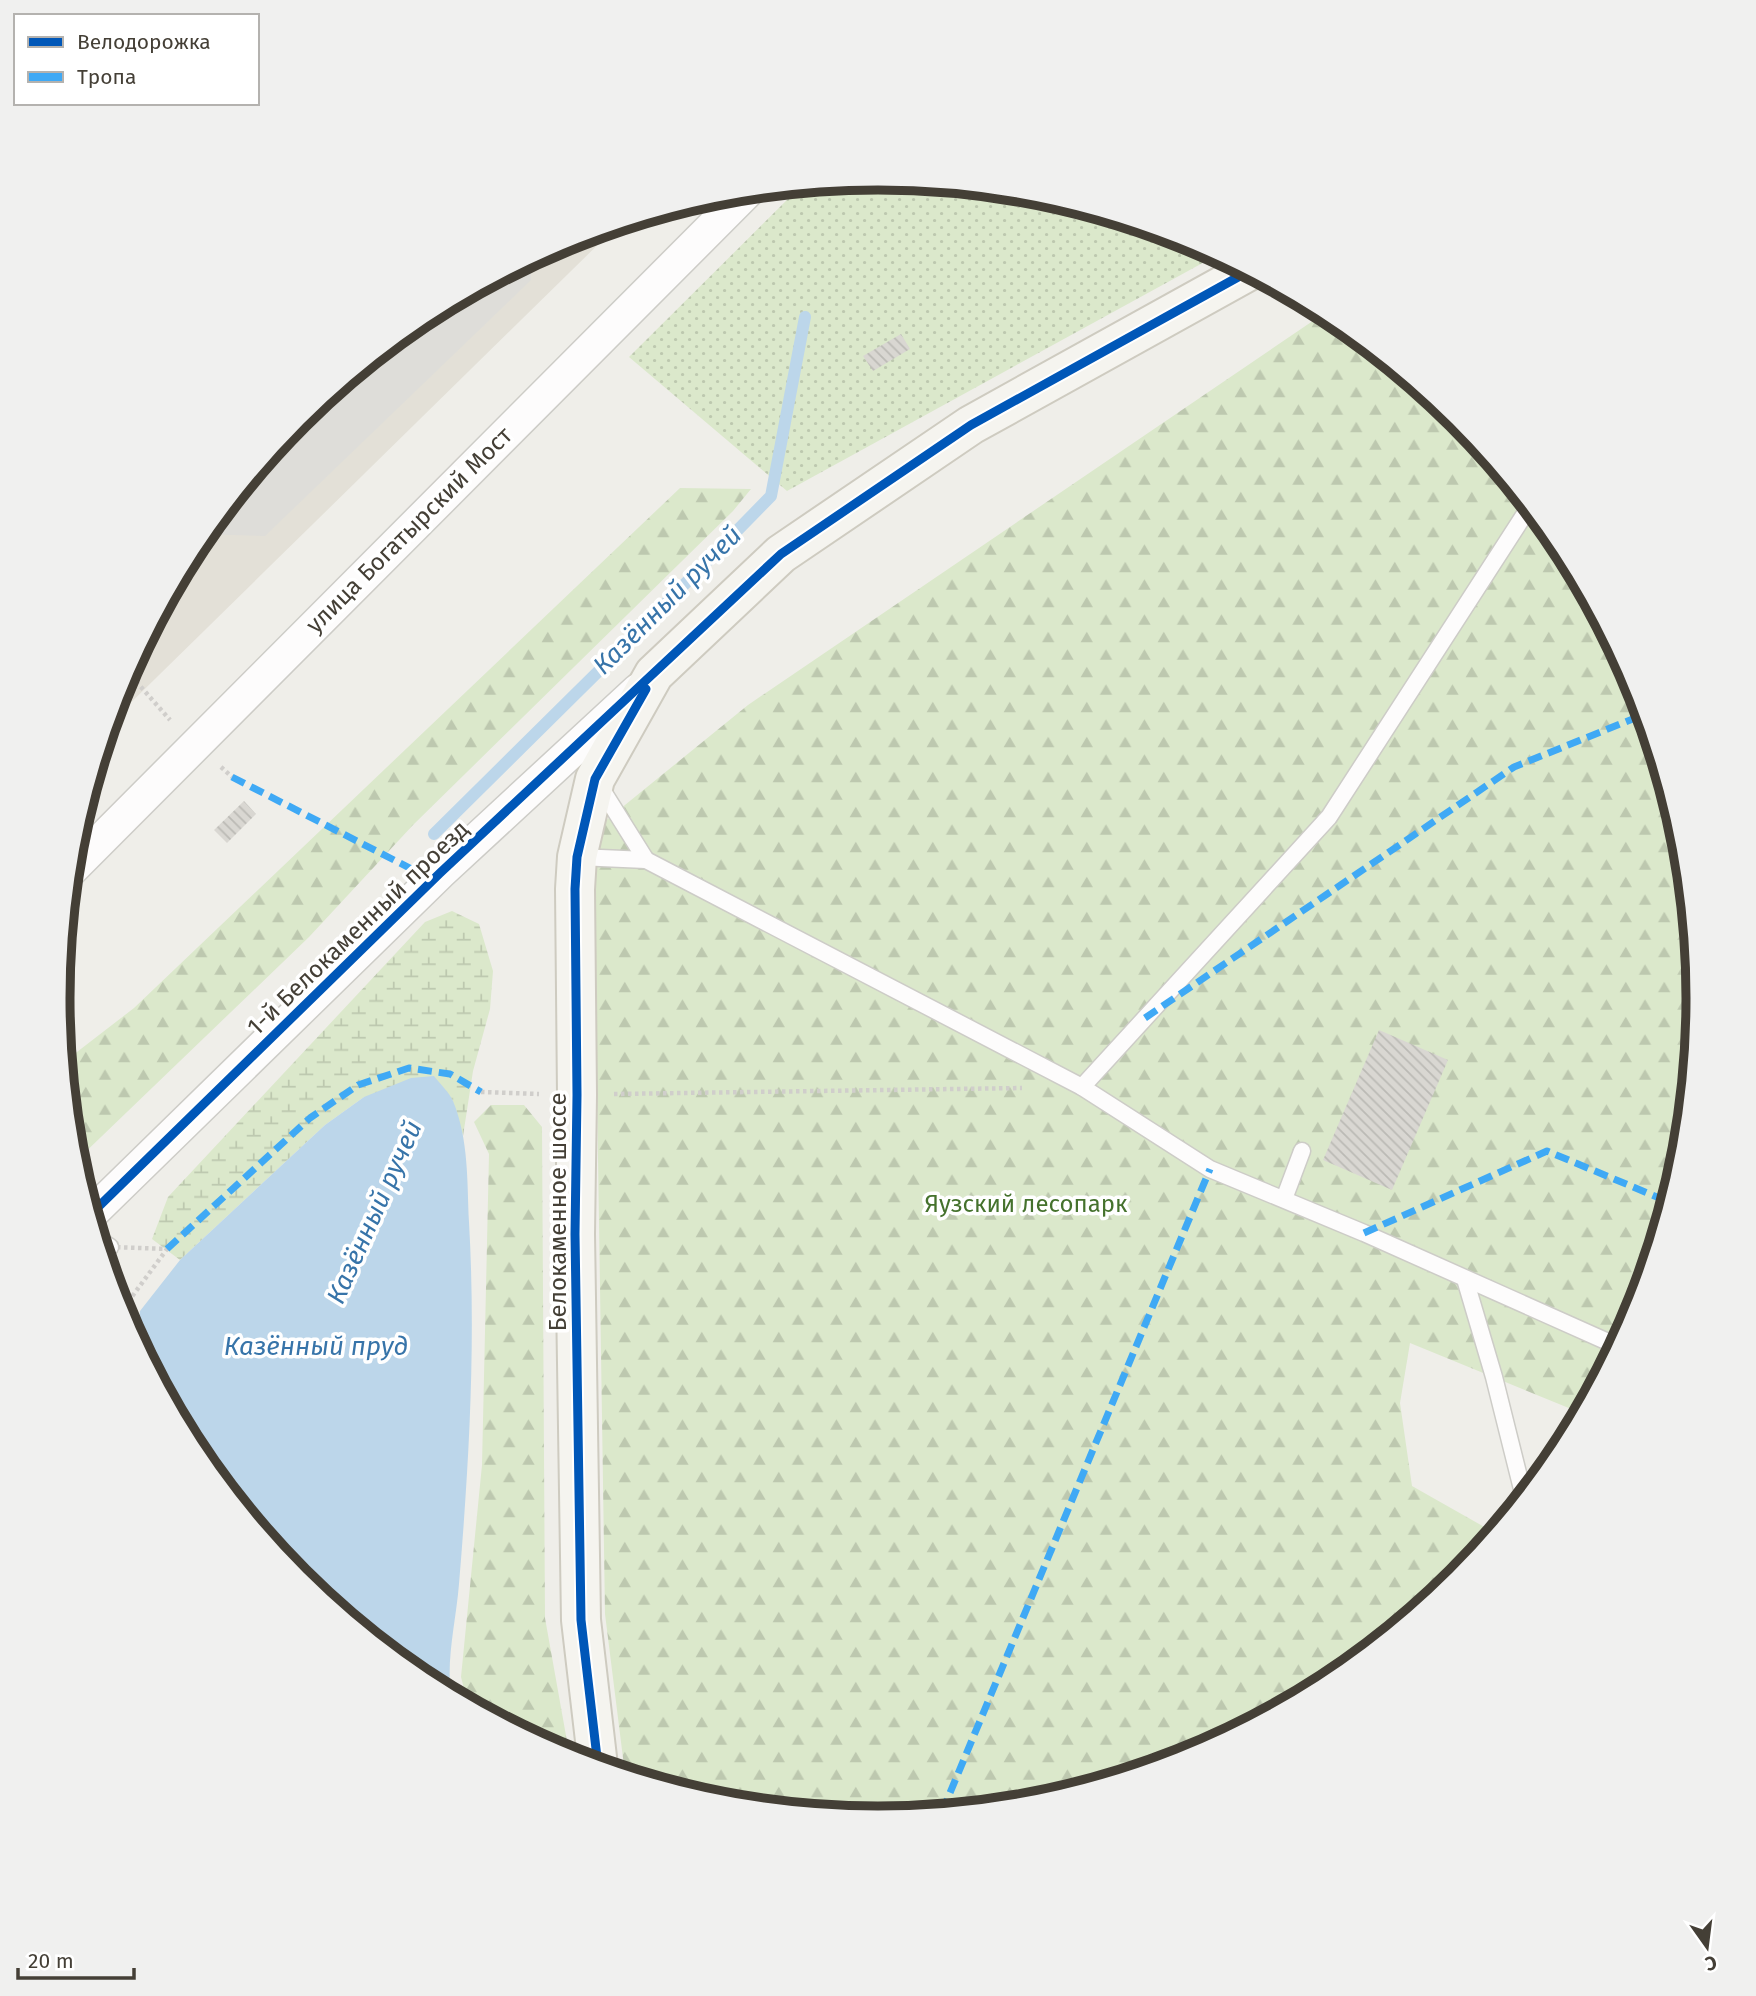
<svg xmlns="http://www.w3.org/2000/svg" width="1756" height="1996" viewBox="0 0 1756 1996" font-family="'Fira Sans',sans-serif">
	<style>
		.residential { fill: #e3e0d7 }
		.green { fill: url(#green-dots) }
		.forest { fill: url(#forest-firs) }
		.wetland { fill: url(#wetland-marsh) }
		.parking { fill: #deddd9 }
		.water { fill: #bcd6ea }
		.lines { fill: none; stroke-linecap: round; stroke-linejoin: round }
		.stream { stroke: #bcd6ea; stroke-width: 12 }
		.building { fill: url(#building-back-hatch) }
		.lane-casing { stroke: #cdccc7; stroke-width: 19 }
		.street-casing { stroke: #cdccc7; stroke-width: 35 }
		.secondary-casing { stroke: #cecbc0; stroke-width: 42 }
		.path { stroke: #d0cecb; stroke-width: 4.5; stroke-dasharray: 3.5 3.5; stroke-linecap: butt }
		.lane { stroke: #fdfcfc; stroke-width: 16 }
		.street { stroke: #fdfcfc; stroke-width: 32 }
		.secondary { stroke: #f5f4ef; stroke-width: 38 }
		.quiet { stroke: #3fa9f5; stroke-width: 7; stroke-dasharray: 14 7; stroke-linecap: butt }
		.cycleway-casing { stroke: #fff; stroke-width: 13 }
		.cycleway { stroke: #0057b8; stroke-width: 9 }
		.labels { text-anchor: middle; stroke-width: 7; stroke-linejoin: round; paint-order: stroke }
		.street-label { font-size: 24px; fill: #443f36; stroke: #fff }
		.park-label { font-size: 24px; fill: #45722d; stroke: #fff }
		.water-label { font-size: 26px; font-style: italic; fill: #3774a9; stroke: #fff }
		.rim { fill: none; stroke: #443f36; stroke-width: 9 }
	</style>
	<defs>
		<pattern id="green-dots" width="8" height="8" patternUnits="userSpaceOnUse" patternTransform="scale(1.75)"><rect width="8" height="8" fill="#dbe8cb"/><path d="M2 2h.1M6 6h.1" fill="none" stroke="#bdc8af" stroke-width="1.8" stroke-linecap="round"/></pattern>
		<pattern id="forest-firs" width="22" height="20" patternUnits="userSpaceOnUse" patternTransform="scale(1.75)"><rect width="22" height="20" fill="#dbe8cb"/><path d="M5 1l3.5 6h-7zM16 11l3.5 6h-7z" fill="#bdc8af"/></pattern>
		<pattern id="wetland-marsh" width="20" height="14" patternUnits="userSpaceOnUse" patternTransform="scale(1.75)"><rect width="20" height="14" fill="#dbe8cb"/><path d="M1 5h8M5 5V1M11 12h8M15 12V8" fill="none" stroke="#bdc8af"/></pattern>
		<pattern id="building-back-hatch" width="6" height="6" patternUnits="userSpaceOnUse" patternTransform="scale(1.75)"><rect width="6" height="6" fill="#d9d7d2"/><path d="M-1 5l2 2M0 0l6 6M5-1l2 2" fill="none" stroke="#bbbab5"/></pattern>
	</defs>
	<rect width="100%" height="100%" fill="#efeee9"/>
	<path class="residential" d="M619,224L107,726L120,684L196,542L298,418L423,316L564,240Z"/>
	<path class="green" d="M878,178L1038,194L1192,240L1219,254L787,491L629,357L802,185Z"/>
	<g class="forest">
		<path d="M1326,312L1334,316L1458,418L1560,543L1636,684L1683,838L1698,998L1682,1158L1636,1312L1581,1413L1410,1343L1400,1403L1412,1486L1495,1533L1458,1578L1333,1680L1192,1756L1038,1803L878,1818L718,1802L625,1774L605,1614L593,831L748,705Z"/>
		<path d="M680,488L751,489L733,511L413,825L309,937L75,1162L64,1062L134,1008Z"/>
		<path d="M491,1105H524L542,1127L545,1618L570,1758L468,1704L461,1677L482,1465L489,1154L474,1122Z"/>
	</g>
	<path class="wetland" d="M452,911L479,924L493,971L490,1009L473,1071L463,1136L452,1099L364,1097L325,1125L180,1260L152,1239L168,1197L425,922Z"/>
	<path class="parking" d="M530,259L531,280L265,536L202,534L298,418L423,316Z"/>
	<path class="water" d="M434,1076C440,1084 449,1092 453,1101C469,1140 467,1182 469,1222C476,1343 469,1464 459,1584C456,1621 446,1659 451,1695L422,1680L298,1578L196,1453L137,1344L140,1311L180,1260L325,1125L364,1097L411,1078Z"/>
	<g class="lines">
		<path class="stream" d="M434,834L626,644L771,496L805,317"/>
	</g>
	<g class="building">
		<path d="M901,334L910,349L873,371L863,356Z"/>
		<path d="M244,801L256,814L227,843L214,830Z"/>
		<path d="M1379,1030L1448,1060L1392,1190L1323,1160Z"/>
	</g>
	<g class="lines">
		<defs>
			<g id="lane">
				<path d="M599,785L646,860"/>
				<path d="M578,857L646,860L1082,1087L1210,1169L1364,1233L1617,1346"/>
				<path d="M1082,1087L1329,817L1530,506"/>
				<path d="M1284,1199L1302,1151"/>
				<path d="M98,1239L110,1247"/>
				<path d="M1465,1279L1494,1377L1524,1497"/>
			</g>
			<g id="street">
				<path d="M70,871L749,190"/>
				<path d="M91,1214L440,873L638,690"/>
			</g>
			<path id="secondary" d="M598,1766L581,1620L575,1234L577,1095L575,889L577,857L595,779L654,674L781,554L971,425L1249,271"/>
		</defs>
		<use href="#lane" class="lane-casing"/>
		<use href="#street" class="street-casing"/>
		<use href="#secondary" class="secondary-casing"/>
		<g class="path">
			<path d="M127,671L170,720"/>
			<path d="M221,767L232,777"/>
			<path d="M481,1092L539,1094"/>
			<path d="M614,1094L1022,1088"/>
			<path d="M110,1247L167,1249L128,1302Z"/>
		</g>
		<use href="#lane" class="lane"/>
		<use href="#street" class="street"/>
		<use href="#secondary" class="secondary"/>
		<g class="quiet">
			<path d="M232,777L433,880"/>
			<path d="M1145,1018L1514,767L1645,714"/>
			<path d="M1364,1233L1547,1151L1669,1202"/>
			<path d="M167,1249L310,1118L358,1085L409,1068L450,1074L481,1092"/>
			<path d="M122,1316L128,1302"/>
			<path d="M942,1812L1210,1169"/>
		</g>
		<defs>
			<g id="cycleway">
				<path d="M91,1214L440,873L781,554L971,425L1249,271"/>
				<path d="M598,1766L581,1620L575,1234L577,1095L575,889L577,857L595,779L646,689"/>
			</g>
		</defs>
		<use href="#cycleway" class="cycleway-casing"/>
		<use href="#cycleway" class="cycleway"/>
	</g>
	<g class="labels">
		<g class="street-label">
			<text transform="translate(409 530) rotate(-45)" y="8">улица Богатырский Мост</text>
			<text transform="translate(358 928) rotate(-44)" y="8">1-й Белокаменный проезд</text>
			<text transform="translate(558 1212) rotate(-90)" y="8">Белокаменное шоссе</text>
		</g>
		<g class="park-label">
			<text x="1026" y="1212">Яузский лесопарк</text>
		</g>
		<g class="water-label">
			<text transform="translate(667 600) rotate(-45)" y="9">Казённый ручей</text>
			<text transform="translate(374 1212) rotate(-66)" y="9">Казённый ручей</text>
			<text x="316" y="1355">Казённый пруд</text>
		</g>
	</g>
	<path d="M0 0H1756V1996H0ZM70 998a808 808 0 1 1 1616 0a808 808 0 1 1-1616 0Z" fill="#f0f0ef" fill-rule="evenodd"/>
	<path class="rim" d="M70 998a808 808 0 1 1 1616 0a808 808 0 1 1-1616 0Z"/>
	<rect x="14" y="14" width="245" height="91" fill="#ffffff" stroke="#b4b2af" stroke-width="2"/>
	<rect x="28" y="37" width="35" height="10" fill="#0057b8" stroke="#b4b2af" stroke-width="2"/>
	<text x="77" y="49" font-size="21" fill="#443f36">Велодорожка</text>
	<rect x="28" y="72" width="35" height="10" fill="#3fa9f5" stroke="#b4b2af" stroke-width="2"/>
	<text x="77" y="84" font-size="21" fill="#443f36">Тропа</text>
	<g transform="translate(1707 1947) rotate(166)" stroke="#ffffff" stroke-width="5" paint-order="stroke">
	<path d="M0-5L12 26L0 18L-12 26Z" fill="#443f36"/>
	<text y="-10" font-size="19" font-weight="bold" text-anchor="middle" fill="#443f36">С</text>
	</g>
	<path d="M18 1968v10h116v-10" fill="none" stroke="#443f36" stroke-width="3.5"/>
	<text x="28" y="1968" font-size="21" fill="#443f36" stroke="#ffffff" stroke-width="5" paint-order="stroke">20 m</text>
</svg>
